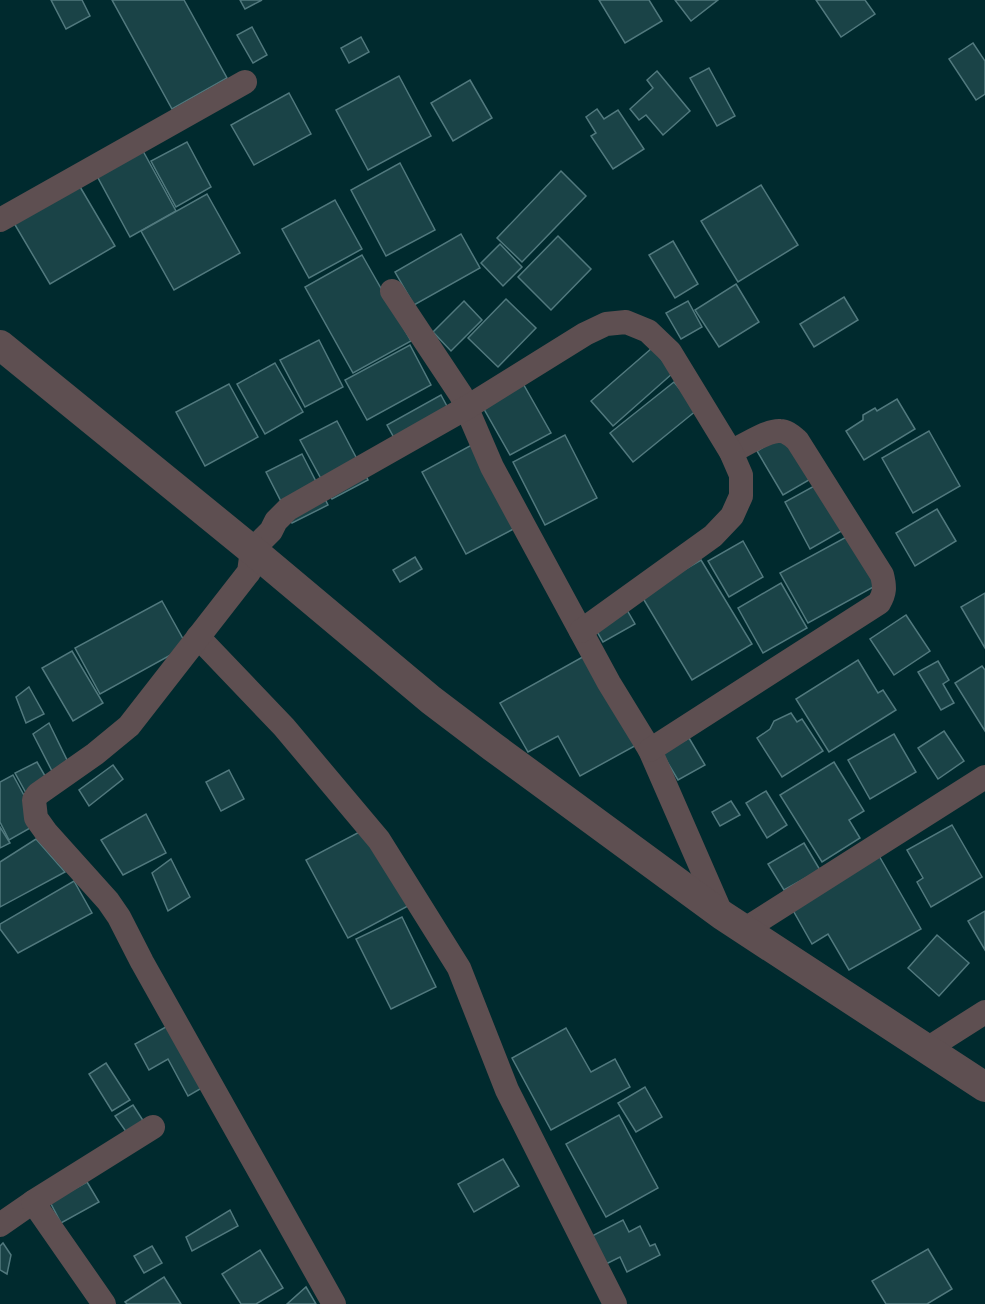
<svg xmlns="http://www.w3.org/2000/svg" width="985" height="1304" viewBox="0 0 985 1304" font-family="Barlow,sans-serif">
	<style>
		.building { fill: #1a4347; stroke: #51797e; stroke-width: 1.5 }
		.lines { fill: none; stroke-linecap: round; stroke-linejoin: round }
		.minor { stroke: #5e4f51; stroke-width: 24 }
		.tertiary { stroke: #5e4f51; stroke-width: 30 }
	</style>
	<rect width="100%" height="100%" fill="#002a2e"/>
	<g class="building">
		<path d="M51,0H82L90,16L66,29Z"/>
		<path d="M112,0H184L227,78L172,109Z"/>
		<path d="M240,0H262L245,9Z"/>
		<path d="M599,0H649L662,21L625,43Z"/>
		<path d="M675,0H718L691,21Z"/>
		<path d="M816,0H865L875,14L841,37Z"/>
		<path d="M252,27L267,55L253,63L237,35Z"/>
		<path d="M361,37L369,52L349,63L341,48Z"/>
		<path d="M973,43L985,61V94L976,100L949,59Z"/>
		<path d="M709,68L735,116L717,126L690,78Z"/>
		<path d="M657,71L690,111L663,135L646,115L639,120L630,109L653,88L647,80Z"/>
		<path d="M399,76L431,136L368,170L336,110Z"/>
		<path d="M470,80L492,118L453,141L431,103Z"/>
		<path d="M289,93L311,134L254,165L231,125Z"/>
		<path d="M597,109L604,119L618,110L644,149L613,169L591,136L596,133L586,117Z"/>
		<path d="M187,142L211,187L176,207L151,161Z"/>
		<path d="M143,151L176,211L130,237L97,176Z"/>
		<path d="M400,163L435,230L386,256L351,190Z"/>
		<path d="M561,171L586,196L522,262L497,238Z"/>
		<path d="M76,180L115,246L50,284L11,218Z"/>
		<path d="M761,185L798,245L738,282L701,221Z"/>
		<path d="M207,194L240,253L174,290L141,231Z"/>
		<path d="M335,200L362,249L309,278L282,229Z"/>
		<path d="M461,234L480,268L414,305L395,272Z"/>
		<path d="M558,236L591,269L551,310L518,277Z"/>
		<path d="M673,241L698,284L675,298L649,255Z"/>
		<path d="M500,244L522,267L503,286L481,263Z"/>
		<path d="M362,255L411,341L353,373L305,287Z"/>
		<path d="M736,284L759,322L719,347L695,310Z"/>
		<path d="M844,297L858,320L814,347L800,324Z"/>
		<path d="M506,299L536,328L498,367L468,338Z"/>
		<path d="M464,301L482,320L451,351L433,332Z"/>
		<path d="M688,301L702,327L681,339L666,313Z"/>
		<path d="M319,340L343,387L305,407L280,360Z"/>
		<path d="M410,345L431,385L367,420L345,380Z"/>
		<path d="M652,348L673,373L613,426L591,401Z"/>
		<path d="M275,363L303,412L265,434L237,384Z"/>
		<path d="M521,380L551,433L510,455L480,402Z"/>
		<path d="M674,382L697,410L633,462L610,433Z"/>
		<path d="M229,384L258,437L205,466L176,412Z"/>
		<path d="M441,395L457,425L403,454L387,425Z"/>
		<path d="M897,399L915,429L864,460L846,431L863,420V415L875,408L877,411Z"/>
		<path d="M337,421L368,480L332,499L300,440Z"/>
		<path d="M795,428L821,473L783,495L757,451Z"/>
		<path d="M929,431L960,486L913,513L882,458Z"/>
		<path d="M565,435L597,498L545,525L513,462Z"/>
		<path d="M479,441L523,524L466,554L422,472Z"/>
		<path d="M302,454L328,505L292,523L266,472Z"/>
		<path d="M827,479L852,525L810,549L785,502Z"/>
		<path d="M937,509L956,541L915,566L896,533Z"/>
		<path d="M850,535L877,585L808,623L780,573Z"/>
		<path d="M743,541L763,577L729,597L708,561Z"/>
		<path d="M415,557L422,569L400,582L393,570Z"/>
		<path d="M701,560L752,644L692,680L641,595Z"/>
		<path d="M781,583L807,628L763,653L738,608Z"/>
		<path d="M985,593V648L961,607Z"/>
		<path d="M162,601L187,646L100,694L75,648Z"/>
		<path d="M627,610L635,624L603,642L595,628Z"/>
		<path d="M906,615L930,651L894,675L870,639Z"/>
		<path d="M72,651L103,703L73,721L42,668Z"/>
		<path d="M588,654L651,737L580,776L558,736L528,752L500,703Z"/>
		<path d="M858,660L878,693L883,690L896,710L829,752L796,699Z"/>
		<path d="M938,661L949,680L943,684L954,703L941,710L918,672Z"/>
		<path d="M982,666L985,670V731L955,683Z"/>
		<path d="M29,687L44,714L26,723L16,697Z"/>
		<path d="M791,713L797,722L802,719L823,751L782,777L757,738L770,729L774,721Z"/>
		<path d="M49,723L67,760L54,775L33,734Z"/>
		<path d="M944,731L964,761L938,779L918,748Z"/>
		<path d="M894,734L916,772L870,799L848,760Z"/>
		<path d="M689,738L705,765L678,780L662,753Z"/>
		<path d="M37,762L48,781L26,793L15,773Z"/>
		<path d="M834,762L864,811L849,820L860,838L822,862L780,795Z"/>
		<path d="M113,765L123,779L89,806L79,790Z"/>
		<path d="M229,770L244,799L221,811L206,782Z"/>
		<path d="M13,775L39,823L9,840L0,822V782Z"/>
		<path d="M766,791L787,825L767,838L746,803Z"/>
		<path d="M731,801L740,815L720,826L712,812Z"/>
		<path d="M146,814L166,853L123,875L101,840Z"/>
		<path d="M952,825L982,877L931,907L917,882L923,878L907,850Z"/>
		<path d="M0,827L10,843L0,848Z"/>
		<path d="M367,828L408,906L348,938L306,860Z"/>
		<path d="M36,839L65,872L0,907V862Z"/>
		<path d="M804,843L820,870L784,890L768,864Z"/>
		<path d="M878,854L921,929L849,970L828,934L812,944L790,905Z"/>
		<path d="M171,859L190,897L168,911L152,873Z"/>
		<path d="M74,881L92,913L18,953L0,929V924Z"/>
		<path d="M985,911V950L968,921Z"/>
		<path d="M402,917L436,987L391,1009L356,939Z"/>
		<path d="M937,935L969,963L939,996L908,968Z"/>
		<path d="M173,1023L207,1085L188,1096L168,1059L149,1070L135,1044Z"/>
		<path d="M566,1028L591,1072L615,1059L630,1087L551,1130L512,1058Z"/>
		<path d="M106,1063L130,1100L112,1111L89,1074Z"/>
		<path d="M645,1087L662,1117L636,1132L618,1103Z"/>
		<path d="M133,1105L144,1122L127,1133L115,1116Z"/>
		<path d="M619,1115L658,1188L606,1217L566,1144Z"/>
		<path d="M503,1159L519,1186L474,1212L458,1184Z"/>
		<path d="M87,1182L99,1202L61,1223L50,1202Z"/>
		<path d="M230,1210L238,1226L192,1251L186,1237Z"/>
		<path d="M623,1220L629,1232L640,1226L650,1246L655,1244L660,1255L627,1272L620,1257L606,1264L592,1236Z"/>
		<path d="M3,1243L11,1255L7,1274L0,1270V1246Z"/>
		<path d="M152,1246L162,1263L144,1273L134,1256Z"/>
		<path d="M928,1249L952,1289L927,1304H886L872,1281Z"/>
		<path d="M260,1250L283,1288L256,1304H241L222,1274Z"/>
		<path d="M164,1277L181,1304H127L125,1302Z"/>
		<path d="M306,1287L316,1304H287Z"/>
	</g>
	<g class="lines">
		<g class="minor">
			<path d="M0,220L245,82"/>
			<path d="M392,291L461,395L492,467L609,683L650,750L722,915"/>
			<path d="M198,637L284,727L379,840L459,968L507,1090L615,1304"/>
			<path d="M650,750L879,603C885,593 885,587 882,575L797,440C792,436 787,431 780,431C767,430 743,446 731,452"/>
			<path d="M744,930L985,777"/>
			<path d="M927,1049L985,1012"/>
			<path d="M0,1225L33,1202"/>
			<path d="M104,1304L33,1202L153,1127"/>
			<path d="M334,1304L142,962L119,917L108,901L46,832L36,818L34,800L38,794L95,754L129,726L249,572L252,550L271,531L276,521L288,509L466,408L585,334L606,324L626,322L648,331L670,352L731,452L741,475V496L732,516L713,536L581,631"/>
		</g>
		<path class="tertiary" d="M0,345L252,550L431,700L493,747L722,915L985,1087"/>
	</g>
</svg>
